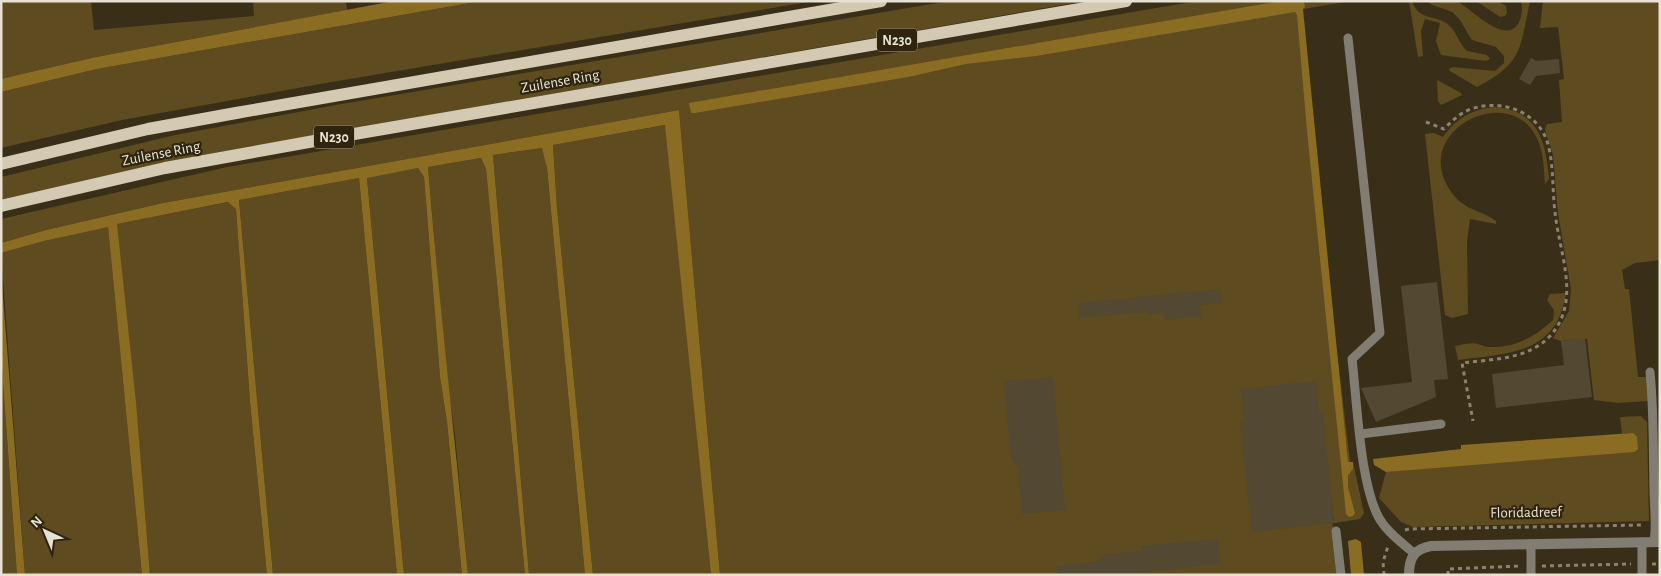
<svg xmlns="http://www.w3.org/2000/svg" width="1661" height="576" viewBox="0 0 1661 576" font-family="'Alegreya Sans',sans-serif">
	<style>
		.green { fill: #5e4b1f }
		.water { fill: #8a6c22 }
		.building { fill: #534831 }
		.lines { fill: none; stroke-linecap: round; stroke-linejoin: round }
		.path { stroke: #8b8370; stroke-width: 3; stroke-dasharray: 4 4; stroke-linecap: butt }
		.service { stroke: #827d72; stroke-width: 9 }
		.tertiary { stroke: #827d72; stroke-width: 10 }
		.primary { stroke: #d4c9b2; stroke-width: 12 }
		.labels { text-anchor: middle; stroke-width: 4.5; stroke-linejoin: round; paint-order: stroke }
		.shield { fill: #2f250f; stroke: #b0a999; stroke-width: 1 }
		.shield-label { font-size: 14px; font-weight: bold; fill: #e8e2d4 }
		.street-label { font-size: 15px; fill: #e8e2d4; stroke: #2f250f }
	</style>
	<rect width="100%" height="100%" fill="#392f18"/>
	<g class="green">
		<path d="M1,1H91L94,30L254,16L253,1H346L347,10L96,57L1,79Z"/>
		<path d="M481,1H814L320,84L122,120L1,148V92L97,69Z"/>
		<path d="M949,1H1085L174,160L1,201V177L175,135L336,105Z"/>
		<path d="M1197,1H1352L1297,10L1350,462H1353L1364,513L1360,519L1334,523L1329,479L1337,575H720L679,110L163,203L46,230L1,243V219L227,167Z"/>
		<path d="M1409,1H1412C1418,20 1434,15 1446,23C1457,30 1458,43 1467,51L1487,55L1490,59L1486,61L1441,55L1436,41L1440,23L1425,19L1421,31L1423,56L1418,57Z"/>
		<path d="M1427,1C1436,1 1450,0 1458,2C1472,9 1504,45 1518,24C1522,17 1523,9 1521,1H1530C1520,49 1523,63 1477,87L1450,71L1449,69L1453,67L1495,71L1504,63V56L1496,47L1472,40C1465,31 1463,20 1452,12C1443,7 1434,8 1427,1Z"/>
		<path d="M1476,1H1498L1506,6L1507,13L1505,16L1500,17Z"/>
		<path d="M1543,1H1660V260L1635,263L1622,270L1625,289H1629L1638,377H1647L1649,400L1647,401L1618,403L1594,400L1587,339L1560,341L1553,338L1569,311L1571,289L1558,213L1553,155L1545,130L1547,124L1562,122L1559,80L1564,79L1558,27L1540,28Z"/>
		<path d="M1437,80L1461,93L1462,95L1441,105L1438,101Z"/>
		<path d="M1494,107C1538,110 1546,141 1549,179L1545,184C1544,172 1544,159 1540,146C1518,75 1405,130 1452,193C1464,210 1481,210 1496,221V224L1470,219L1467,241L1468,314L1452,318L1445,315L1425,134L1434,133L1443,137C1455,119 1472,109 1494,107Z"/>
		<path d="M666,125L711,575H593L557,208L553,145Z"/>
		<path d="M542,148L546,158L585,575H529L493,155Z"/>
		<path d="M481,158L486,169L525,575H468L455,435L446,372L428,167Z"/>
		<path d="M418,168L424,177L440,377L447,422L462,575H404L367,177Z"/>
		<path d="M359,178L397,575H273L239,200Z"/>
		<path d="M229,202L236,209L250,402L267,575H150L135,396L116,224Z"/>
		<path d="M108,226L142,575H25L1,253L44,241Z"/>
		<path d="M1566,293C1557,355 1508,353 1458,360L1455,346C1462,345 1471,342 1478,344C1482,345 1485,347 1490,347C1514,348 1535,337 1553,320L1554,310L1547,300L1550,294Z"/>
		<path d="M1,356L17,575H1Z"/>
		<path d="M1641,416L1647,422L1649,521L1413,527L1401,522L1379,498L1386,472L1459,464L1633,433L1622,434L1620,417Z"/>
	</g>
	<g class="water">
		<path d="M394,1H481L97,69L1,92V79L9,77L96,57Z"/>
		<path d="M1281,1L1304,2L1305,7L1303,9L1348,462H1353V469L1348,475V487L1355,513L1353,516L1349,517L1346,514L1307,131L1297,15L1295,12L1036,56L966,64L908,77L695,113H691L689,103Z"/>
		<path d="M679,110L720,575H711L665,125L553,145L557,208L593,575H585L547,168L542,148L493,155L529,575H525L486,169L481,158L428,167C439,303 455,439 468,575H462L447,422L440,377L424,177L418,168L367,178L404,575H397L359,178L239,200L273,575H267L250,402L236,209L228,202L117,224L136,402L150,575H142L108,227L44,241L1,253V243L46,230L163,203Z"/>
		<path d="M1,272L22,538L25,575H17L1,356Z"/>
		<path d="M1633,433L1637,437L1638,449L1634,452L1386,472L1374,465L1373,459L1461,449V445Z"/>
		<path d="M1356,539L1361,542L1364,575H1351L1348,541Z"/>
	</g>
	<g class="building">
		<path d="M1531,58L1537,61L1559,59L1560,73L1536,76L1530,85L1519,79Z"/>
		<path d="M1437,282L1448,379L1434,380L1436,397L1376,422L1361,388L1412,382L1401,286Z"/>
		<path d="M1220,289L1221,303L1200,305L1201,316L1165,320L1164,313L1147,315V312L1080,318L1078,303Z"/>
		<path d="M1585,338L1592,397L1496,408L1492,374L1564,365L1561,341Z"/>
		<path d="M1053,377L1065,510L1022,514L1018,467L1011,460L1004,381Z"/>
		<path d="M1316,381L1319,413L1323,412L1334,523L1252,532L1240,421L1244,420L1241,389Z"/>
		<path d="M1218,539L1220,564L1120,575H1058L1057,566L1101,561L1100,555L1141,551V546Z"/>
	</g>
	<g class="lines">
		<g class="path">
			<path d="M1426,122L1444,129C1452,121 1460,113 1471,109C1500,99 1536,110 1547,141C1554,163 1552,189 1555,212C1559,253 1582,301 1550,336C1528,360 1492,359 1462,363L1473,421"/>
			<path d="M1405,530L1409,529L1643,525"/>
			<path d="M1652,564H1660"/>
			<path d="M1542,566L1631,564"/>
			<path d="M1384,575L1383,562L1388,546"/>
			<path d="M1448,575V569L1521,566"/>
		</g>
		<g class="service">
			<path d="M1348,38L1380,333L1352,359C1357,399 1360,495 1383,524C1391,535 1403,544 1414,553"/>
			<path d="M1650,372C1654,411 1653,449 1654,488C1654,507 1657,524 1654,542"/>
			<path d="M1361,434L1441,424"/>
			<path d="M1336,531L1341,575"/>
			<path d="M1642,542V575"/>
			<path d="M1531,544V575"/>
		</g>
		<path class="tertiary" d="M1409,575C1409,558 1414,549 1431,546L1660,542"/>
		<g class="primary">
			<path d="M1,164L148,129L236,113L881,1"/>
			<path d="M1,206L165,168L331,138L1126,1"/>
		</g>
	</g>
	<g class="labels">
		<g class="shield">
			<rect x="877" y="28.5" width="40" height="23" rx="4"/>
			<rect x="314" y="125.5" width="40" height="23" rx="4"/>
		</g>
		<g class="shield-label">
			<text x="897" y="45">N230</text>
			<text x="334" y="142">N230</text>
		</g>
		<g class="street-label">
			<text transform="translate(560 81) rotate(-10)" y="5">Zuilense Ring</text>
			<text transform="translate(161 153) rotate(-11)" y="5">Zuilense Ring</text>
			<text transform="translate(1526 512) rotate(-1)" y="5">Floridadreef</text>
		</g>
	</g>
	<rect width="1661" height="576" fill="none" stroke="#e8e2d4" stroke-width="5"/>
	<g transform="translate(45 531) rotate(316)" stroke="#2f250f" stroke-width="4" paint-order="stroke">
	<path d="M0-4L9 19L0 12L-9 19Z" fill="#e8e2d4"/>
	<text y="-8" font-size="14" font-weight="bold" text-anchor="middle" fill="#e8e2d4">N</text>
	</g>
</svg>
